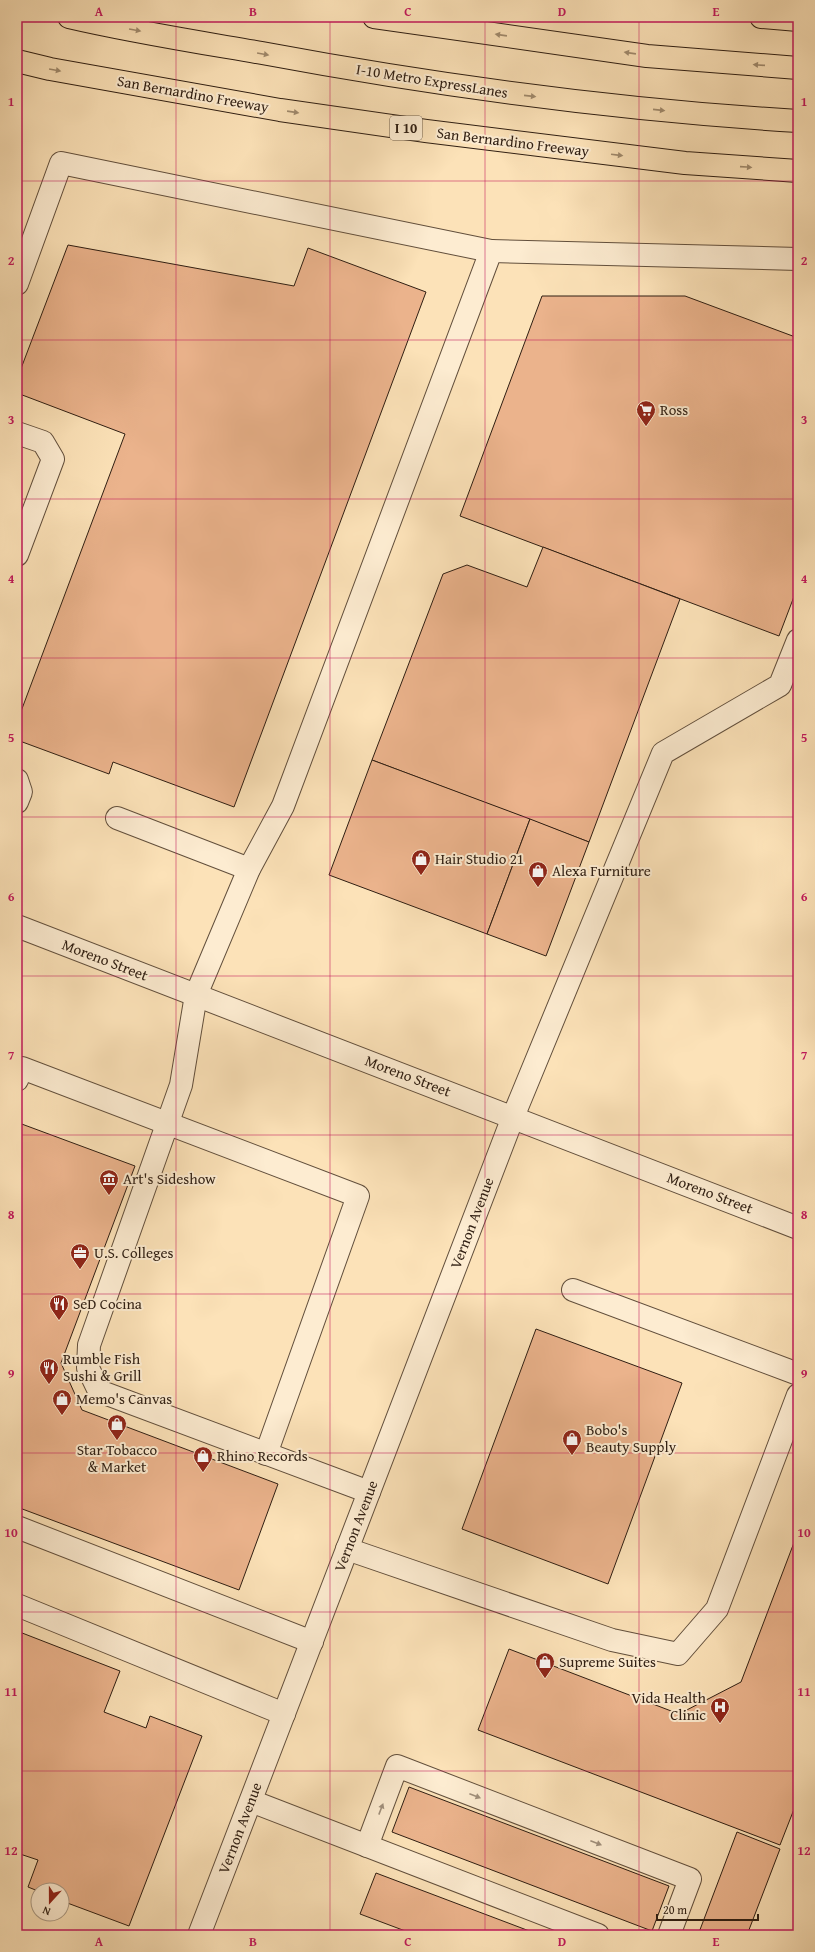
<svg xmlns="http://www.w3.org/2000/svg" width="815" height="1952" viewBox="0 0 815 1952" font-family="'Gentium Book Plus',serif">
	<style>
		.building { fill: #ebb38c; stroke: #2f1e12 }
		.lines { fill: none; stroke-linecap: round; stroke-linejoin: round }
		.minor-casing { stroke: #624f3c; stroke-width: 24 }
		.highway-casing { stroke: #2f1e12; stroke-width: 24 }
		.minor { stroke: #fdecd1; stroke-width: 22 }
		.highway { stroke: #fce2b8; stroke-width: 22 }
		.oneway { fill: #a08a6d }
		.oneway2 { fill: #a08f7b }
		.grid { fill: none; stroke: #c2185b; stroke-width: 1; stroke-opacity: 0.55 }
		.labels { text-anchor: middle; stroke-width: 4; stroke-linejoin: round; paint-order: stroke }
		.shield { fill: #fdecd1; stroke: #6d5c4b; stroke-width: 1 }
		.shield-label { font-size: 14px; font-weight: bold; fill: #2f1e12 }
		.street-label { font-size: 15px; fill: #2f1e12; stroke: #fdecd1 }
		.poi-label { font-size: 15px; fill: #2f1e12; stroke: #fdecd1; text-anchor: start }
		.neatline { fill: none; stroke: #c2185b; stroke-width: 1.5 }
		.grid-label { font-size: 13px; text-anchor: middle; font-weight: bold; fill: #c2185b }
	</style>
	<rect width="100%" height="100%" fill="#fce2b8"/>
	<filter id="stains"><feTurbulence type="fractalNoise" baseFrequency=".005" numOctaves="4"/><feColorMatrix values="0 0 0 0 .2 0 0 0 0 .09 0 0 0 0 .02 0 0 0 .5 -.17"/></filter>
	<radialGradient id="worn" r=".72"><stop offset=".6" stop-color="#630" stop-opacity="0"/><stop offset="1" stop-color="#630" stop-opacity=".3"/></radialGradient>
	<g class="building">
		<path d="M68,245L294,286L308,248L426,292L234,807L113,762L109,774L17,740V722L125,434L17,393V379Z"/>
		<path d="M542,296H685L798,338V586L779,636L460,516Z"/>
		<path d="M543,547L680,599L589,842L372,760L443,574L467,565L527,587Z"/>
		<path d="M372,760L530,819L487,934L329,875Z"/>
		<path d="M530,819L589,842L546,956L487,934Z"/>
		<path d="M19,1123L135,1166L61,1363L82,1410L278,1484L239,1590L17,1507V1128Z"/>
		<path d="M536,1329L682,1383L608,1584L462,1529Z"/>
		<path d="M798,1532V1799L780,1845L478,1730L509,1649L679,1714L741,1682Z"/>
		<path d="M17,1631L120,1671L104,1712L146,1728L150,1716L202,1736L129,1926L62,1901V1890H38V1891L28,1887L38,1860L17,1853Z"/>
		<path d="M409,1787L669,1886L652,1931L392,1832Z"/>
		<path d="M737,1832L780,1849L747,1935H698Z"/>
		<path d="M376,1873L540,1935H416L360,1914Z"/>
	</g>
	<g class="lines">
		<defs>
			<g id="minor">
				<path d="M17,284L61,163L491,251"/>
				<path d="M17,433L43,442L53,459L17,555"/>
				<path d="M17,780L21,792L17,802"/>
				<path d="M117,818L249,869"/>
				<path d="M17,926L798,1228"/>
				<path d="M17,1080L22,1068L358,1196L266,1454"/>
				<path d="M573,1290L798,1374"/>
				<path d="M369,1492L99,1391L88,1368L89,1345L181,1085L196,995L249,869L283,806L491,251L798,259"/>
				<path d="M17,1527L312,1642"/>
				<path d="M347,1549L612,1640L678,1654L717,1609L798,1395"/>
				<path d="M17,1605L284,1714"/>
				<path d="M251,1801L598,1935"/>
				<path d="M367,1846L397,1766L690,1879L669,1935"/>
				<path d="M199,1935L513,1117L663,753L780,685L798,640"/>
			</g>
			<g id="highway">
				<path d="M69,17C133,32 198,42 262,53C439,86 618,110 798,121"/>
				<path d="M374,17L647,56L798,68"/>
				<path d="M761,17L798,20"/>
				<path d="M17,61L50,69L280,110L426,131L685,163L798,171"/>
			</g>
		</defs>
		<use href="#minor" class="minor-casing"/>
		<use href="#highway" class="highway-casing"/>
		<use href="#minor" class="minor"/>
		<use href="#highway" class="highway"/>
	</g>
	<defs><path id="oneway-solid" d="M-6-.8H1V-3.2L6.5 0L1 3.2V.8H-6Z"/></defs>
	<g class="oneway">
		<use href="#oneway-solid" transform="translate(135 30) rotate(10)"/>
		<use href="#oneway-solid" transform="translate(501 35) rotate(-172)"/>
		<use href="#oneway-solid" transform="translate(630 53) rotate(-172)"/>
		<use href="#oneway-solid" transform="translate(263 54) rotate(10)"/>
		<use href="#oneway-solid" transform="translate(759 65) rotate(-176)"/>
		<use href="#oneway-solid" transform="translate(55 70) rotate(10)"/>
		<use href="#oneway-solid" transform="translate(530 96) rotate(6)"/>
		<use href="#oneway-solid" transform="translate(659 110) rotate(6)"/>
		<use href="#oneway-solid" transform="translate(293 112) rotate(8)"/>
		<use href="#oneway-solid" transform="translate(617 155) rotate(7)"/>
		<use href="#oneway-solid" transform="translate(746 167) rotate(4)"/>
	</g>
	<g class="oneway2">
		<use href="#oneway-solid" transform="translate(475 1796) rotate(21)"/>
		<use href="#oneway-solid" transform="translate(381 1809) rotate(-69)"/>
		<use href="#oneway-solid" transform="translate(596 1843) rotate(21)"/>
	</g>
	<path class="grid" d="M176,17V1935M330,17V1935M485,17V1935M639,17V1935M17,181H798M17,340H798M17,499H798M17,658H798M17,817H798M17,976H798M17,1135H798M17,1294H798M17,1453H798M17,1612H798M17,1771H798"/>
	<defs>
		<symbol id="supermarket-pin" viewBox="-11 -11 22 30"><path d="M0 17L-7.5 6A9.5 9.5 0 1 1 7.5 6Z" fill="#8f2418" stroke="#fdecd1"/><path d="M-6-5.5h2.5l.6 2H6L4.5 2H-2.5L-4.4-4H-6ZM-1.5 3.2a1.3 1.3 0 1 0 .1 0ZM3 3.2a1.3 1.3 0 1 0 .1 0Z" fill="#fff"/></symbol>
		<symbol id="shop-pin" viewBox="-11 -11 22 30"><path d="M0 17L-7.5 6A9.5 9.5 0 1 1 7.5 6Z" fill="#8f2418" stroke="#fdecd1"/><path d="M-5-2.5h2.3a2.7 3.5 0 0 1 5.4 0H5L5.5 6h-11ZM-1.5-2.5h3a1.5 2.3 0 0 0-3 0Z" fill="#fff"/></symbol>
		<symbol id="museum-pin" viewBox="-11 -11 22 30"><path d="M0 17L-7.5 6A9.5 9.5 0 1 1 7.5 6Z" fill="#8f2418" stroke="#fdecd1"/><path d="M0-6L6-3V-2H-6V-3ZM-5-1h2V3h-2ZM-1-1h2V3h-2ZM3-1h2V3H3ZM-6 4H6V6H-6Z" fill="#fff"/></symbol>
		<symbol id="office-pin" viewBox="-11 -11 22 30"><path d="M0 17L-7.5 6A9.5 9.5 0 1 1 7.5 6Z" fill="#8f2418" stroke="#fdecd1"/><path d="M-6-3h4V-5.5h4V-3h4V5H-6ZM-1-4.5V-3h2v-1.5ZM-6 0V1H6V0Z" fill="#fff"/></symbol>
		<symbol id="restaurant-pin" viewBox="-11 -11 22 30"><path d="M0 17L-7.5 6A9.5 9.5 0 1 1 7.5 6Z" fill="#8f2418" stroke="#fdecd1"/><path d="M-5-6h1v4h1v-4h1v4h1v-4h1v5L-1.5 .5V6h-2V.5L-5-1ZM5-6V6H3V1.5H1.5Q1.5-4 5-6Z" fill="#fff"/></symbol>
		<symbol id="hospital-pin" viewBox="-11 -11 22 30"><path d="M0 17L-7.5 6A9.5 9.5 0 1 1 7.5 6Z" fill="#8f2418" stroke="#fdecd1"/><path d="M-5-5h3v3.5h4V-5h3V5h-3V1.5h-4V5h-3Z" fill="#fff"/></symbol>
	</defs>
	<g fill-rule="evenodd">
		<use href="#supermarket-pin" x="635" y="399" width="22" height="30"/>
		<use href="#shop-pin" x="410" y="848" width="22" height="30"/>
		<use href="#shop-pin" x="527" y="860" width="22" height="30"/>
		<use href="#museum-pin" x="98" y="1168" width="22" height="30"/>
		<use href="#office-pin" x="69" y="1242" width="22" height="30"/>
		<use href="#restaurant-pin" x="48" y="1293" width="22" height="30"/>
		<use href="#restaurant-pin" x="38" y="1357" width="22" height="30"/>
		<use href="#shop-pin" x="51" y="1388" width="22" height="30"/>
		<use href="#shop-pin" x="106" y="1413" width="22" height="30"/>
		<use href="#shop-pin" x="561" y="1428" width="22" height="30"/>
		<use href="#shop-pin" x="192" y="1445" width="22" height="30"/>
		<use href="#shop-pin" x="534" y="1651" width="22" height="30"/>
		<use href="#hospital-pin" x="709" y="1696" width="22" height="30"/>
	</g>
	<g class="labels">
		<rect class="shield" x="390" y="116" width="32" height="24" rx="3"/>
		<g class="shield-label">
			<text x="406" y="133">I 10</text>
		</g>
		<g class="street-label">
			<text transform="translate(432 81) rotate(9)" y="5">I-10 Metro ExpressLanes</text>
			<text transform="translate(193 94) rotate(10)" y="5">San Bernardino Freeway</text>
			<text transform="translate(513 142) rotate(7)" y="5">San Bernardino Freeway</text>
			<text transform="translate(105 960) rotate(21)" y="5">Moreno Street</text>
			<text transform="translate(408 1076) rotate(21)" y="5">Moreno Street</text>
			<text transform="translate(710 1193) rotate(21)" y="5">Moreno Street</text>
			<text transform="translate(472 1223) rotate(-69)" y="5">Vernon Avenue</text>
			<text transform="translate(356 1526) rotate(-69)" y="5">Vernon Avenue</text>
			<text transform="translate(240 1828) rotate(-69)" y="5">Vernon Avenue</text>
		</g>
		<g class="poi-label">
			<text x="660" y="415">Ross</text>
			<text x="435" y="864">Hair Studio 21</text>
			<text x="552" y="876">Alexa Furniture</text>
			<text x="123" y="1184">Art's Sideshow</text>
			<text x="94" y="1258">U.S. Colleges</text>
			<text x="73" y="1309">SeD Cocina</text>
			<text x="63" y="1364">Rumble Fish<tspan x="63" dy="17">Sushi &amp; Grill</tspan></text>
			<text x="76" y="1404">Memo's Canvas</text>
			<text x="586" y="1435">Bobo's<tspan x="586" dy="17">Beauty Supply</tspan></text>
			<text x="117" y="1455" text-anchor="middle">Star Tobacco<tspan x="117" dy="17">&amp; Market</tspan></text>
			<text x="217" y="1461">Rhino Records</text>
			<text x="559" y="1667">Supreme Suites</text>
			<text x="706" y="1703" text-anchor="end">Vida Health<tspan x="706" dy="17">Clinic</tspan></text>
		</g>
	</g>
	<rect width="815" height="1952" fill="none" stroke="#fce2b8" stroke-width="44"/>
	<g transform="translate(50 1902) rotate(201)"><circle r="19" fill="#fdecd1" stroke="#ab9a85"/>
	<path d="M0-3L7 15L0 10L-7 15Z" fill="#8f2418"/>
	<text y="-6" font-size="11" font-weight="bold" text-anchor="middle" fill="#2f1e12">N</text>
	</g>
	<path d="M657 1914v6h101v-6" fill="none" stroke="#2f1e12" stroke-width="2"/>
	<text x="663" y="1914" font-size="12" fill="#2f1e12" stroke="#fdecd1" stroke-width="3" paint-order="stroke">20 m</text>
	<rect x="22" y="22" width="771" height="1908" class="neatline"/>
	<g class="grid-label">
		<text x="99" y="16">A</text>
		<text x="253" y="16">B</text>
		<text x="408" y="16">C</text>
		<text x="562" y="16">D</text>
		<text x="716" y="16">E</text>
		<text x="11" y="106">1</text>
		<text x="804" y="106">1</text>
		<text x="11" y="265">2</text>
		<text x="804" y="265">2</text>
		<text x="11" y="424">3</text>
		<text x="804" y="424">3</text>
		<text x="11" y="583">4</text>
		<text x="804" y="583">4</text>
		<text x="11" y="742">5</text>
		<text x="804" y="742">5</text>
		<text x="11" y="901">6</text>
		<text x="804" y="901">6</text>
		<text x="11" y="1060">7</text>
		<text x="804" y="1060">7</text>
		<text x="11" y="1219">8</text>
		<text x="804" y="1219">8</text>
		<text x="11" y="1378">9</text>
		<text x="804" y="1378">9</text>
		<text x="11" y="1537">10</text>
		<text x="804" y="1537">10</text>
		<text x="11" y="1696">11</text>
		<text x="804" y="1696">11</text>
		<text x="11" y="1855">12</text>
		<text x="804" y="1855">12</text>
		<text x="99" y="1946">A</text>
		<text x="253" y="1946">B</text>
		<text x="408" y="1946">C</text>
		<text x="562" y="1946">D</text>
		<text x="716" y="1946">E</text>
	</g>
	<rect width="100%" height="100%" filter="url(#stains)"/>
	<rect width="100%" height="100%" fill="url(#worn)"/>
</svg>
